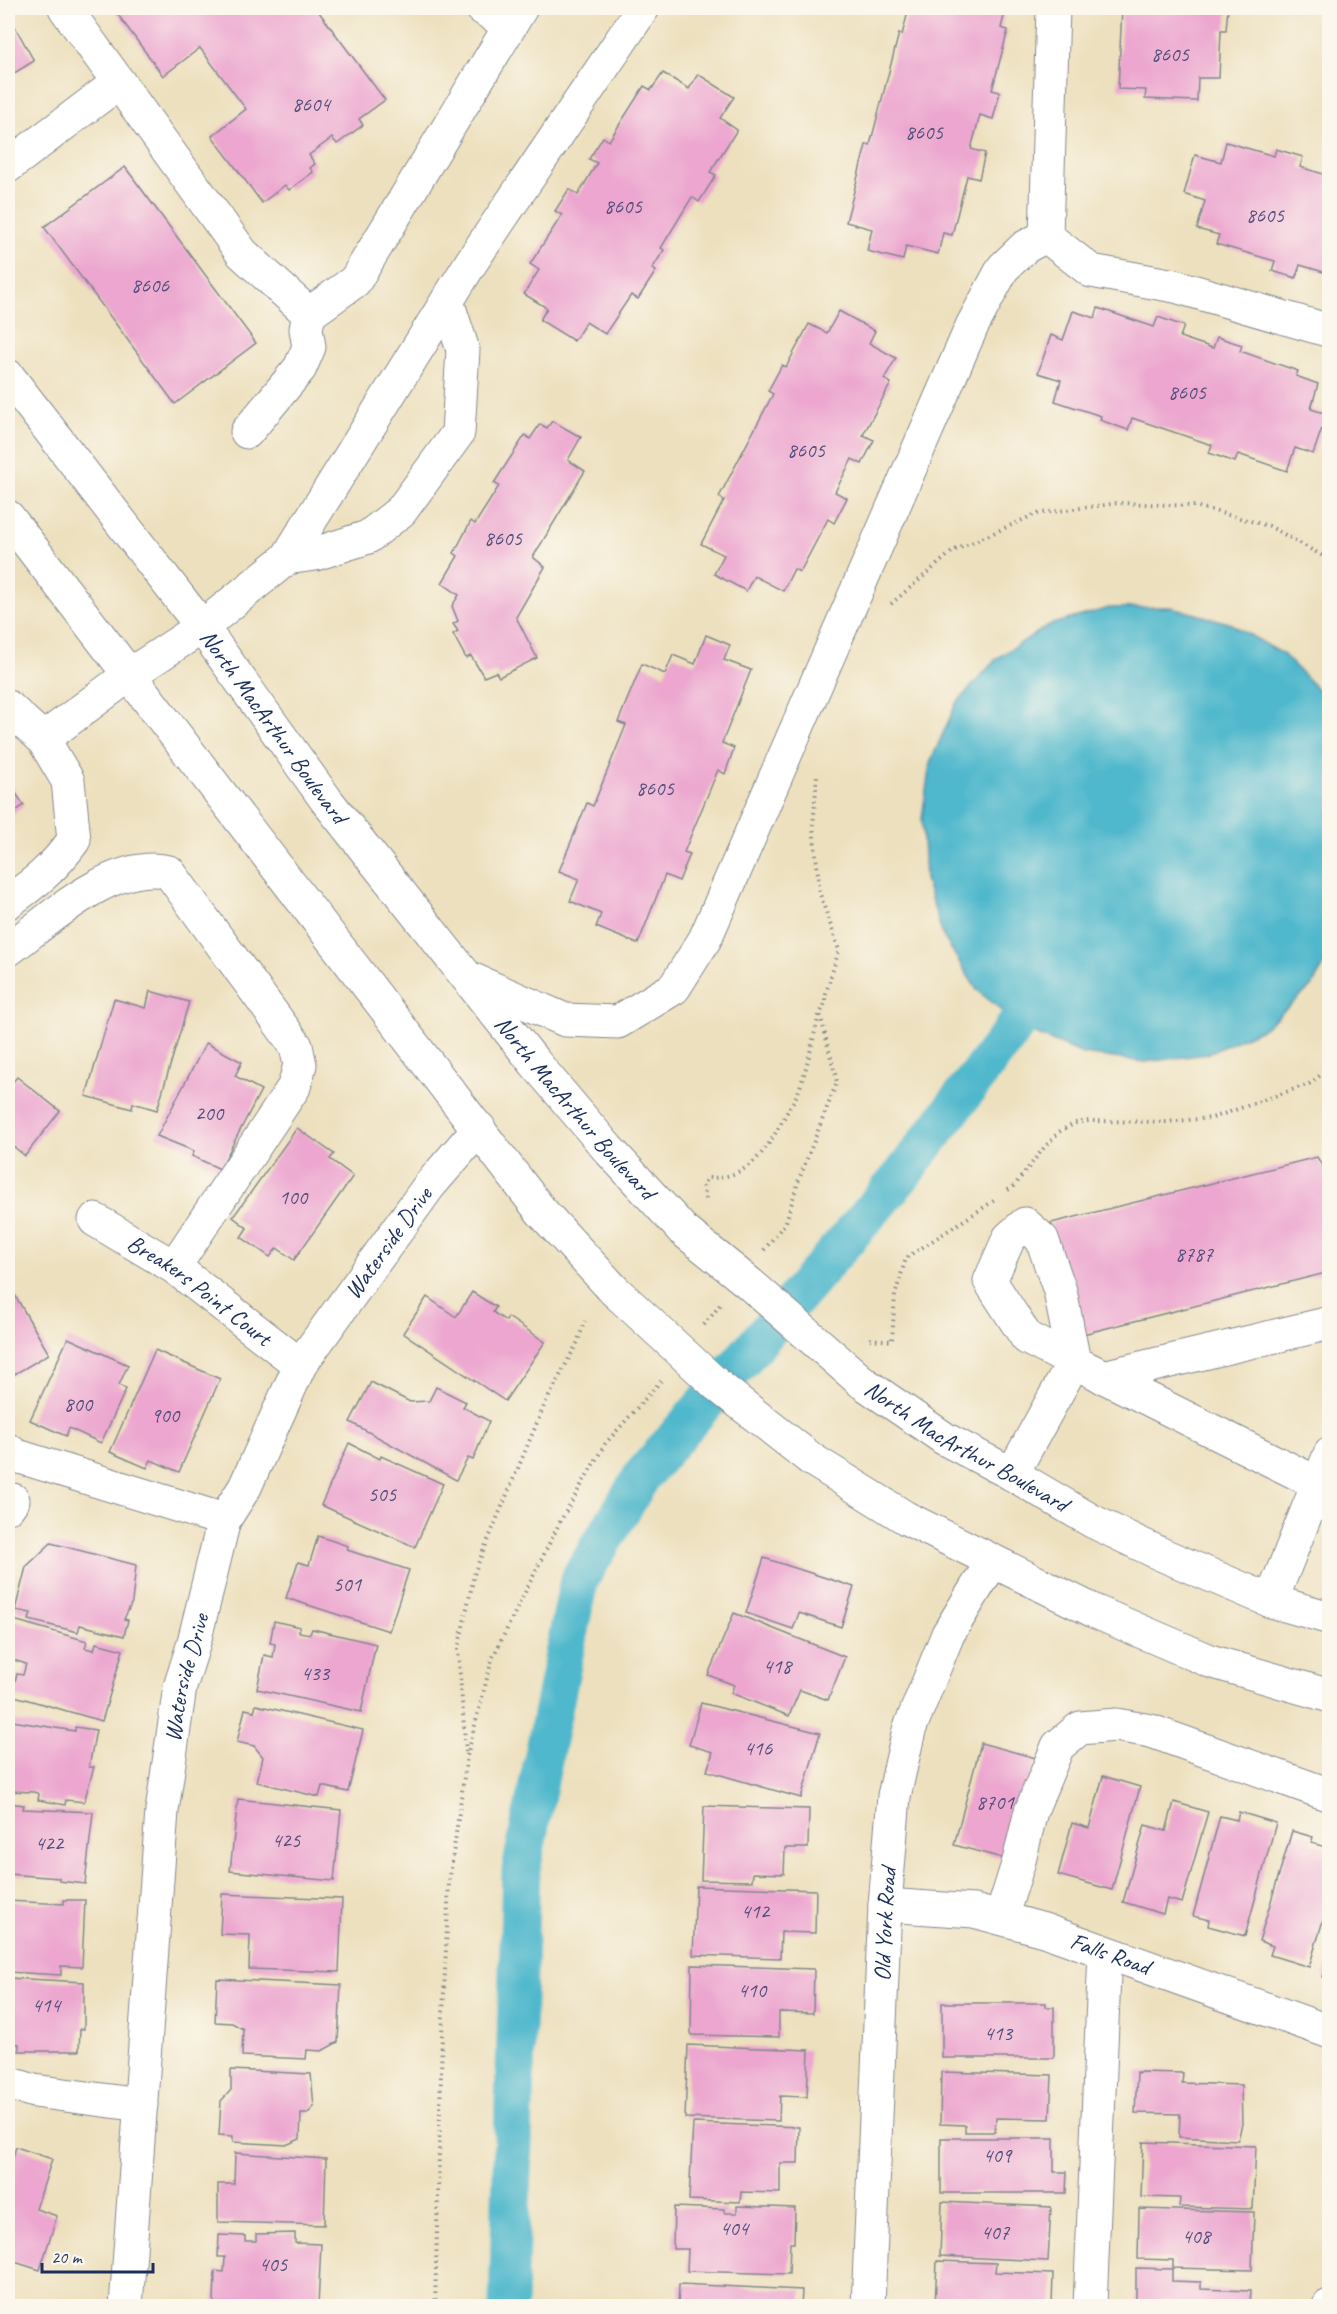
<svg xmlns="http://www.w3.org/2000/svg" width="1337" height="2314" viewBox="0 0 1337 2314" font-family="Caveat,sans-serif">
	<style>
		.water { fill: #4fb8cc; stroke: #357495; stroke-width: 1.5 }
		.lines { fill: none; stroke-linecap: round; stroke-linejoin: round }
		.canal { stroke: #4fb8cc; stroke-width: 39 }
		.building { fill: #eca6cf }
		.minor-casing { stroke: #84888e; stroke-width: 35 }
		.major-casing { stroke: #84888e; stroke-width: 35 }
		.path { stroke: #84888e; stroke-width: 4; stroke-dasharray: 1.5 4.5; stroke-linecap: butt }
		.minor { stroke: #fff; stroke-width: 33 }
		.major { stroke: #fff; stroke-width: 33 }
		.major-bridge-casing { stroke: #84888e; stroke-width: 35; stroke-linecap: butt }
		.major-bridge { stroke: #fff; stroke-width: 33 }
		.labels { text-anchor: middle; stroke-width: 4.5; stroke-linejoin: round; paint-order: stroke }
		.number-label { font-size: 21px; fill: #4f4d7a }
		.street-label { font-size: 24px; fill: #1b2f5e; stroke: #fbf7ec }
	</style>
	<rect width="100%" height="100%" fill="#fbf7ec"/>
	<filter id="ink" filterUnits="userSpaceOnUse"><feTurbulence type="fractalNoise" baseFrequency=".0167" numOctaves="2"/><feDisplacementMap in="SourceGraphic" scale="12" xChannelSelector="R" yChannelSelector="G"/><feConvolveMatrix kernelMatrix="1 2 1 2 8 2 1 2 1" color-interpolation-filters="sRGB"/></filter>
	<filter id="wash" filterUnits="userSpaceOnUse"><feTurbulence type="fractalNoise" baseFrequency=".008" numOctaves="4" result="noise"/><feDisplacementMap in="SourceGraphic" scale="24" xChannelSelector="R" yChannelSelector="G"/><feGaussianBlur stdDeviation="1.35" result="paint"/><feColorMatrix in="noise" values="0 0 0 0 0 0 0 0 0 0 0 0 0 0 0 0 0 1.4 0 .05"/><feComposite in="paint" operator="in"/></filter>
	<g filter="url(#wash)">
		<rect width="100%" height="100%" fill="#ede0be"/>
		<path class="water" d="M1170,607L1229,623L1283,654L1326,698L1329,705V957L1311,987L1264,1028L1207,1054L1145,1062L1083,1054L1026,1030L977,990L943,936L925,879L922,818L930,763L956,704L997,658L1049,625L1109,608Z"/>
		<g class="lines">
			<path class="canal" d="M508,2306L521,1870L579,1580L642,1476L902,1175L1049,982"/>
		</g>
		<g id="blocks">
			<g class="building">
				<path d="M113,8H316L385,100L359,119L363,125L337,144L332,138L309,155L315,164L310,168L313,172L289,190L285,185L262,203L212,136L246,109L200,48L163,76Z"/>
				<path d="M909,8H1006L1001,28L1008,30L992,90L1000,92L993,119L980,115L971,149L985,153L979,179L967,176L952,235L943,233L938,254L906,246L903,260L867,251L872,229L846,222L866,145H870L899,33L902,35Z"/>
				<path d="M1122,8H1228L1226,30H1221L1219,78H1198L1197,101L1145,99L1146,90L1118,89Z"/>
				<path d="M8,14L34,61L8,77Z"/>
				<path d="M663,73L689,89L698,74L734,97L720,118L737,130L710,172L716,175L699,202L692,197L661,248L664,250L652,269L656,271L638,299L631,295L605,334L586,322L574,341L540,320L547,308L524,294L539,270L530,264L562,215L555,211L569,189L578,195L597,163L589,159L603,137L609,141L644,86L651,90Z"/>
				<path d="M1226,142L1274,156L1276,149L1303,157L1300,167L1330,176V274L1300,265L1296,278L1272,271L1275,261L1216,244L1219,235L1197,229L1205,201L1184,194L1195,155L1221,162Z"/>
				<path d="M125,167L256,343L175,404L44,227Z"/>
				<path d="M1098,308L1154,327L1158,317L1184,326L1180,337L1213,348L1217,337L1242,345L1240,351L1298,371L1296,376L1318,384L1311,409L1327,414L1313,454L1295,448L1287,471L1238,454L1235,462L1209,453L1212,445L1132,418L1128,430L1100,420L1101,416L1055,401L1061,380L1038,373L1051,335L1063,340L1073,311L1095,318Z"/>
				<path d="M839,311L875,331L869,343L896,358L884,379L891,383L863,435L874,440L862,464L852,459L835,492L847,498L834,523L828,519L800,572L794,569L783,591L754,576L746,591L714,574L724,555L701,544L724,500L719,497L773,394L768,391L782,365L786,367L809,324L827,333Z"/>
				<path d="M552,421L581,437L568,460L585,471L533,557L545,567L516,617L537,658L499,677L496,672L484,677L471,656L466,658L453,634L458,631L453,624L458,621L452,606L459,595L442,583L458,556L454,553L471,521L475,524L499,486L494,483L525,435L530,439L540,424L547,428Z"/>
				<path d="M706,635L730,645L724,660L751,670L722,743L734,748L725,774L718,770L684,852L690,854L679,881L665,875L638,944L596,927L601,914L570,901L579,879L559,871L587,803L593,806L626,725L618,722L642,664L665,674L673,655L695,664Z"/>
				<path d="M8,782L24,805L8,817Z"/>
				<path d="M150,991L189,1002L157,1110L133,1103L132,1109L86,1096L114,999L146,1008Z"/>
				<path d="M206,1043L242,1062L235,1076L261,1090L220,1169L192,1156L194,1151L157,1136Z"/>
				<path d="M17,1077L60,1111L25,1156L8,1142V1088Z"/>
				<path d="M297,1128L334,1154L330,1159L353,1176L294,1260L277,1248L270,1257L241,1237L247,1228L233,1217Z"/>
				<path d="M1317,1157L1330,1179V1272L1079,1335L1051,1223Z"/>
				<path d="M12,1290L49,1354L8,1378V1293Z"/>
				<path d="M472,1292L496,1307L493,1312L506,1321L508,1317L545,1342L505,1401L403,1333L427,1297L456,1317Z"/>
				<path d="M68,1338L128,1365L119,1385L126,1389L101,1443L69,1428L66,1436L30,1420Z"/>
				<path d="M155,1350L220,1379L179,1472L151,1460L147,1468L110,1452Z"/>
				<path d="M371,1382L410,1402L429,1401L436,1387L466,1402L463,1407L489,1421L473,1460L468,1458L456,1480L350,1422Z"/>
				<path d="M349,1443L380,1459L381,1456L443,1484L415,1547L321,1505Z"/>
				<path d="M318,1536L348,1546L347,1550L409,1570L389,1631L286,1598L298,1562L309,1565Z"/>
				<path d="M51,1543L136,1565L132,1602L124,1619L128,1620L124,1636L80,1625L78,1632L29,1620L31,1613L15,1610L26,1567Z"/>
				<path d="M764,1558L854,1587L841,1627L799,1613L793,1629L746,1613Z"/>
				<path d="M734,1613L845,1657L828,1700L800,1690L789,1716L731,1693L734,1685L708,1675Z"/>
				<path d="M14,1620L87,1641L85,1648L94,1650L96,1643L123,1650L102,1721L11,1695L17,1674L23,1675L26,1664L8,1658V1641Z"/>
				<path d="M274,1621L300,1627L299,1632L310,1634L312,1629L376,1644L361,1712L257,1689L264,1655L273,1657L275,1644L270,1643Z"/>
				<path d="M701,1703L820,1733L801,1798L707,1771L713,1752L689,1745Z"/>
				<path d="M256,1705L363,1730L348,1792L322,1786L319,1797L257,1782L263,1757L254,1746L237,1742L245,1709L254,1711Z"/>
				<path d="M12,1721L75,1731V1727L96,1730L89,1767H94L84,1802L66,1800L65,1805L38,1800L39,1794L34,1792L8,1791V1750Z"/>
				<path d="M981,1743L1036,1758L1006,1859L954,1845Z"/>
				<path d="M1103,1776L1140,1787L1112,1890L1058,1875L1072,1823L1089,1828Z"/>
				<path d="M238,1799L341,1810L334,1881L230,1871Z"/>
				<path d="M1174,1802L1208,1812L1182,1903L1167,1899L1163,1914L1123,1902L1145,1825L1166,1831Z"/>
				<path d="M8,1803L24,1805L23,1809L93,1812L85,1884L59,1881V1878L8,1874Z"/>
				<path d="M704,1806L809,1809L808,1848H785L784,1874L753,1873L752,1881L701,1880Z"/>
				<path d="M1239,1812L1276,1823L1245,1936L1208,1926L1209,1920L1193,1916L1220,1816L1237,1820Z"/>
				<path d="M1292,1831L1313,1837L1311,1843L1330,1848V1897L1309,1967L1270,1955L1273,1946L1259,1941Z"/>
				<path d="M696,1886L816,1890L815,1933L781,1932L780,1958L693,1955Z"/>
				<path d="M222,1894L342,1899L339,1972L249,1969L250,1935L220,1934Z"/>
				<path d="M64,1900H85L82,1967L61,1966V1975L8,1972V1901L64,1904Z"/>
				<path d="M1329,1957H1330V1979L1323,1977Z"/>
				<path d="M692,1965L814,1969L813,2013L779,2012V2037L691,2035Z"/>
				<path d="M8,1978L84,1982V2029H80L79,2051H19V2044L8,2043Z"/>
				<path d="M217,1979L341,1985L338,2042L322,2051L307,2050L306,2059L242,2056L243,2029L232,2023L215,2022Z"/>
				<path d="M942,2003H1046V2007H1054V2058H942Z"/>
				<path d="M688,2045L809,2050L807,2097L780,2096L779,2121L685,2118Z"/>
				<path d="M231,2070L311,2074L314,2107L307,2114H301L300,2139L286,2145L233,2142V2136L219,2135L221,2101L231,2090Z"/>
				<path d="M941,2072L1052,2075L1050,2119L996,2118L995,2132H965V2125L940,2124Z"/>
				<path d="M1137,2072L1183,2073L1182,2083L1241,2085L1242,2124L1238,2140L1179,2137L1180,2114L1135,2113Z"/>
				<path d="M693,2123L799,2127L798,2163H780V2193L741,2192L740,2202L689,2200Z"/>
				<path d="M941,2138H1054V2172H1067L1066,2193H941Z"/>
				<path d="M1143,2142L1256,2146L1253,2209L1179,2207L1180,2198L1141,2197Z"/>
				<path d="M16,2147L52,2159L36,2209L57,2216L40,2270L8,2260V2173Z"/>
				<path d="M235,2153L326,2159L324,2225L218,2222V2184H234Z"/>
				<path d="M942,2202L1051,2207L1048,2261L940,2256Z"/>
				<path d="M737,2206L795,2208L794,2243H790L789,2274L687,2271L688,2249H673L674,2207L725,2209V2213H737Z"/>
				<path d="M1139,2209L1254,2212L1252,2270L1173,2268V2260L1138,2259Z"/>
				<path d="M295,2233V2243L321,2244L318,2306L214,2303L215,2271L224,2272L225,2257H218L219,2235L245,2236V2241H256V2234Z"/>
				<path d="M937,2261L996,2263L995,2272L1053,2274L1052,2306H935Z"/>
				<path d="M1136,2268L1172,2269V2281L1201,2282V2289L1250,2291L1249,2306H1169V2301H1136Z"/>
				<path d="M679,2284L802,2290L801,2306H678Z"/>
			</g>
		</g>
	</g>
	<g filter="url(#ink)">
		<use href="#blocks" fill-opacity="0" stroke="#84888e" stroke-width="1.5"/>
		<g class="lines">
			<defs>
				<g id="minor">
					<path d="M65,8L242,253L309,314"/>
					<path d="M482,8L509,25"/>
					<path d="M8,166L118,83"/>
					<path d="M1046,236L1091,271L1175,286L1330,331"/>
					<path d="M247,432L300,368L309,347L306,329L309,314L355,281L521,8"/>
					<path d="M287,558L315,554L368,537L401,511L458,433L463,350L447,301"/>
					<path d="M202,627L287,558L472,261L643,8"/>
					<path d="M8,707L43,739L68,781L74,840C54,868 35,883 8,902"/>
					<path d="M43,739L129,675"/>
					<path d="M8,950C49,920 114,858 169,872L296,1046L300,1065L294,1087L174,1267"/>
					<path d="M469,978L565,1020L618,1022L674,988L705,939L972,326L1003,268L1025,247L1046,236L1053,8"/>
					<path id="s1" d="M95,1220L174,1267L300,1365"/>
					<path d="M1025,1224L1042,1239L1060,1291L1074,1362L1027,1338L990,1281L1009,1238Z"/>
					<path d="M1103,1377L1330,1323"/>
					<path d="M8,1450L17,1456L224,1520"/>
					<path d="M1012,1474L1074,1362L1319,1484L1330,1487"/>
					<path d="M8,1507L13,1500"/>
					<path d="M1271,1601L1330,1454"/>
					<path id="s2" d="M885,1905L974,1911L1044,1930L1330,2032"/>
					<path d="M1001,1918L1019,1861L1031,1811L1058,1746L1080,1728L1116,1725L1151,1731L1330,1795"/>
					<path d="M8,2083L34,2091L141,2105"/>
					<path id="s3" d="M126,2306L162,1811L180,1687L193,1646L224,1520L245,1487L300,1365L429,1186L479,1128"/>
					<path id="s4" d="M868,2306L885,1905L894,1796L909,1730L948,1634L992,1562"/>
					<path d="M1090,2306L1105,1952"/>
					<path d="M1329,2306H1330"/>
				</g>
				<g id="major">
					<path id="s5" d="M8,376L202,627L327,801L535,1063L608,1149L683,1230"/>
					<path d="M8,517L541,1211L614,1290"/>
					<path d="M129,675L202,627"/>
					<path id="s6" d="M862,1382L945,1439L1012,1474L1092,1521L1163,1555L1271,1601L1330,1618"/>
					<path d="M811,1459L906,1518L1096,1612L1210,1661L1330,1696"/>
				</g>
			</defs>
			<use href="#minor" class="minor-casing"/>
			<use href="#major" class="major-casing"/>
			<g class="path">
				<path d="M891,604L953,551L1036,514L1119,503L1195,506L1269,526L1330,560"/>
				<path d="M1008,1190L1014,1186L1043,1149L1059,1132L1075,1123L1089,1121L1165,1122L1212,1118L1309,1084L1330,1068"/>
				<path d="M706,1199L703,1185L707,1178C750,1179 767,1149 785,1116C790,1106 797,1097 800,1087C808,1064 813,1039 819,1015"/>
				<path d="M764,1250L786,1222L798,1182L837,1082L820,1014L825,1003V996L839,950L820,894L813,826L817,776"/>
				<path d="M704,1325L720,1305"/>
				<path d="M870,1339L892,1341L895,1295L906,1258L995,1200"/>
				<path d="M466,1752L458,1650L475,1571L544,1406L577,1343L585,1321"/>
				<path d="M435,2306L442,2036L449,1883L467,1756L492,1659L561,1520L605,1444L661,1381"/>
			</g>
			<use href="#minor" class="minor"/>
			<use href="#major" class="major"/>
			<defs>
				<g id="major-bridge">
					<path d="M683,1230L750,1284L862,1382"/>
					<path d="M614,1290L717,1385L811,1459"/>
				</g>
			</defs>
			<use href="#major-bridge" class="major-bridge-casing"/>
			<use href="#major-bridge" class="major-bridge"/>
		</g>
	</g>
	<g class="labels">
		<g class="number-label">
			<text x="1170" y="61">8605</text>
			<text x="311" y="111">8604</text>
			<text x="924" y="139">8605</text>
			<text x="623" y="213">8605</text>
			<text x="1265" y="222">8605</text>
			<text x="150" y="292">8606</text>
			<text x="1187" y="399">8605</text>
			<text x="806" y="457">8605</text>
			<text x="503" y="545">8605</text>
			<text x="655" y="795">8605</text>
			<text x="209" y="1120">200</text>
			<text x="293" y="1204">100</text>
			<text x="1194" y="1261">8787</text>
			<text x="78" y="1411">800</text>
			<text x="165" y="1422">900</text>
			<text x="382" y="1501">505</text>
			<text x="347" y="1591">501</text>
			<text x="777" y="1673">418</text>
			<text x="315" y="1680">433</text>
			<text x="758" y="1755">416</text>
			<text x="995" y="1809">8701</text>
			<text x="286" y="1847">425</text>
			<text x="49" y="1850">422</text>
			<text x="755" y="1918">412</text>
			<text x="752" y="1997">410</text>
			<text x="46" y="2012">414</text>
			<text x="998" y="2040">413</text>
			<text x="997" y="2162">409</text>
			<text x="734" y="2235">404</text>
			<text x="995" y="2239">407</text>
			<text x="1196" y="2243">408</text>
			<text x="273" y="2271">405</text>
		</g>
		<g class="street-label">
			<text dy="8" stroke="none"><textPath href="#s5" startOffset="440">North MacArthur Boulevard</textPath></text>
			<text dy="8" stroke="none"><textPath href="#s5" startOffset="926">North MacArthur Boulevard</textPath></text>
			<text dy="8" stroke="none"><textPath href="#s3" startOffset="1118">Waterside Drive</textPath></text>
			<text dy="8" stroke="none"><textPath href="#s1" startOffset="126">Breakers Point Court</textPath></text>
			<text dy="8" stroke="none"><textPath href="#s6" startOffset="123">North MacArthur Boulevard</textPath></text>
			<text dy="8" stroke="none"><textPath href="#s3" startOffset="632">Waterside Drive</textPath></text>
			<text dy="8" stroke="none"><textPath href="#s4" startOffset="382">Old York Road</textPath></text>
			<text dy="8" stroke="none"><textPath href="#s2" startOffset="232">Falls Road</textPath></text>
		</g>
	</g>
	<rect width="1337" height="2314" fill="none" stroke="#fbf7ec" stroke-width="30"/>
	<path d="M42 2263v9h111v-9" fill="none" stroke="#1b2f5e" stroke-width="3"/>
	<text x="51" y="2263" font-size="18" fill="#1b2f5e" stroke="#fbf7ec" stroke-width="4.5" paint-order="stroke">20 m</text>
</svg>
